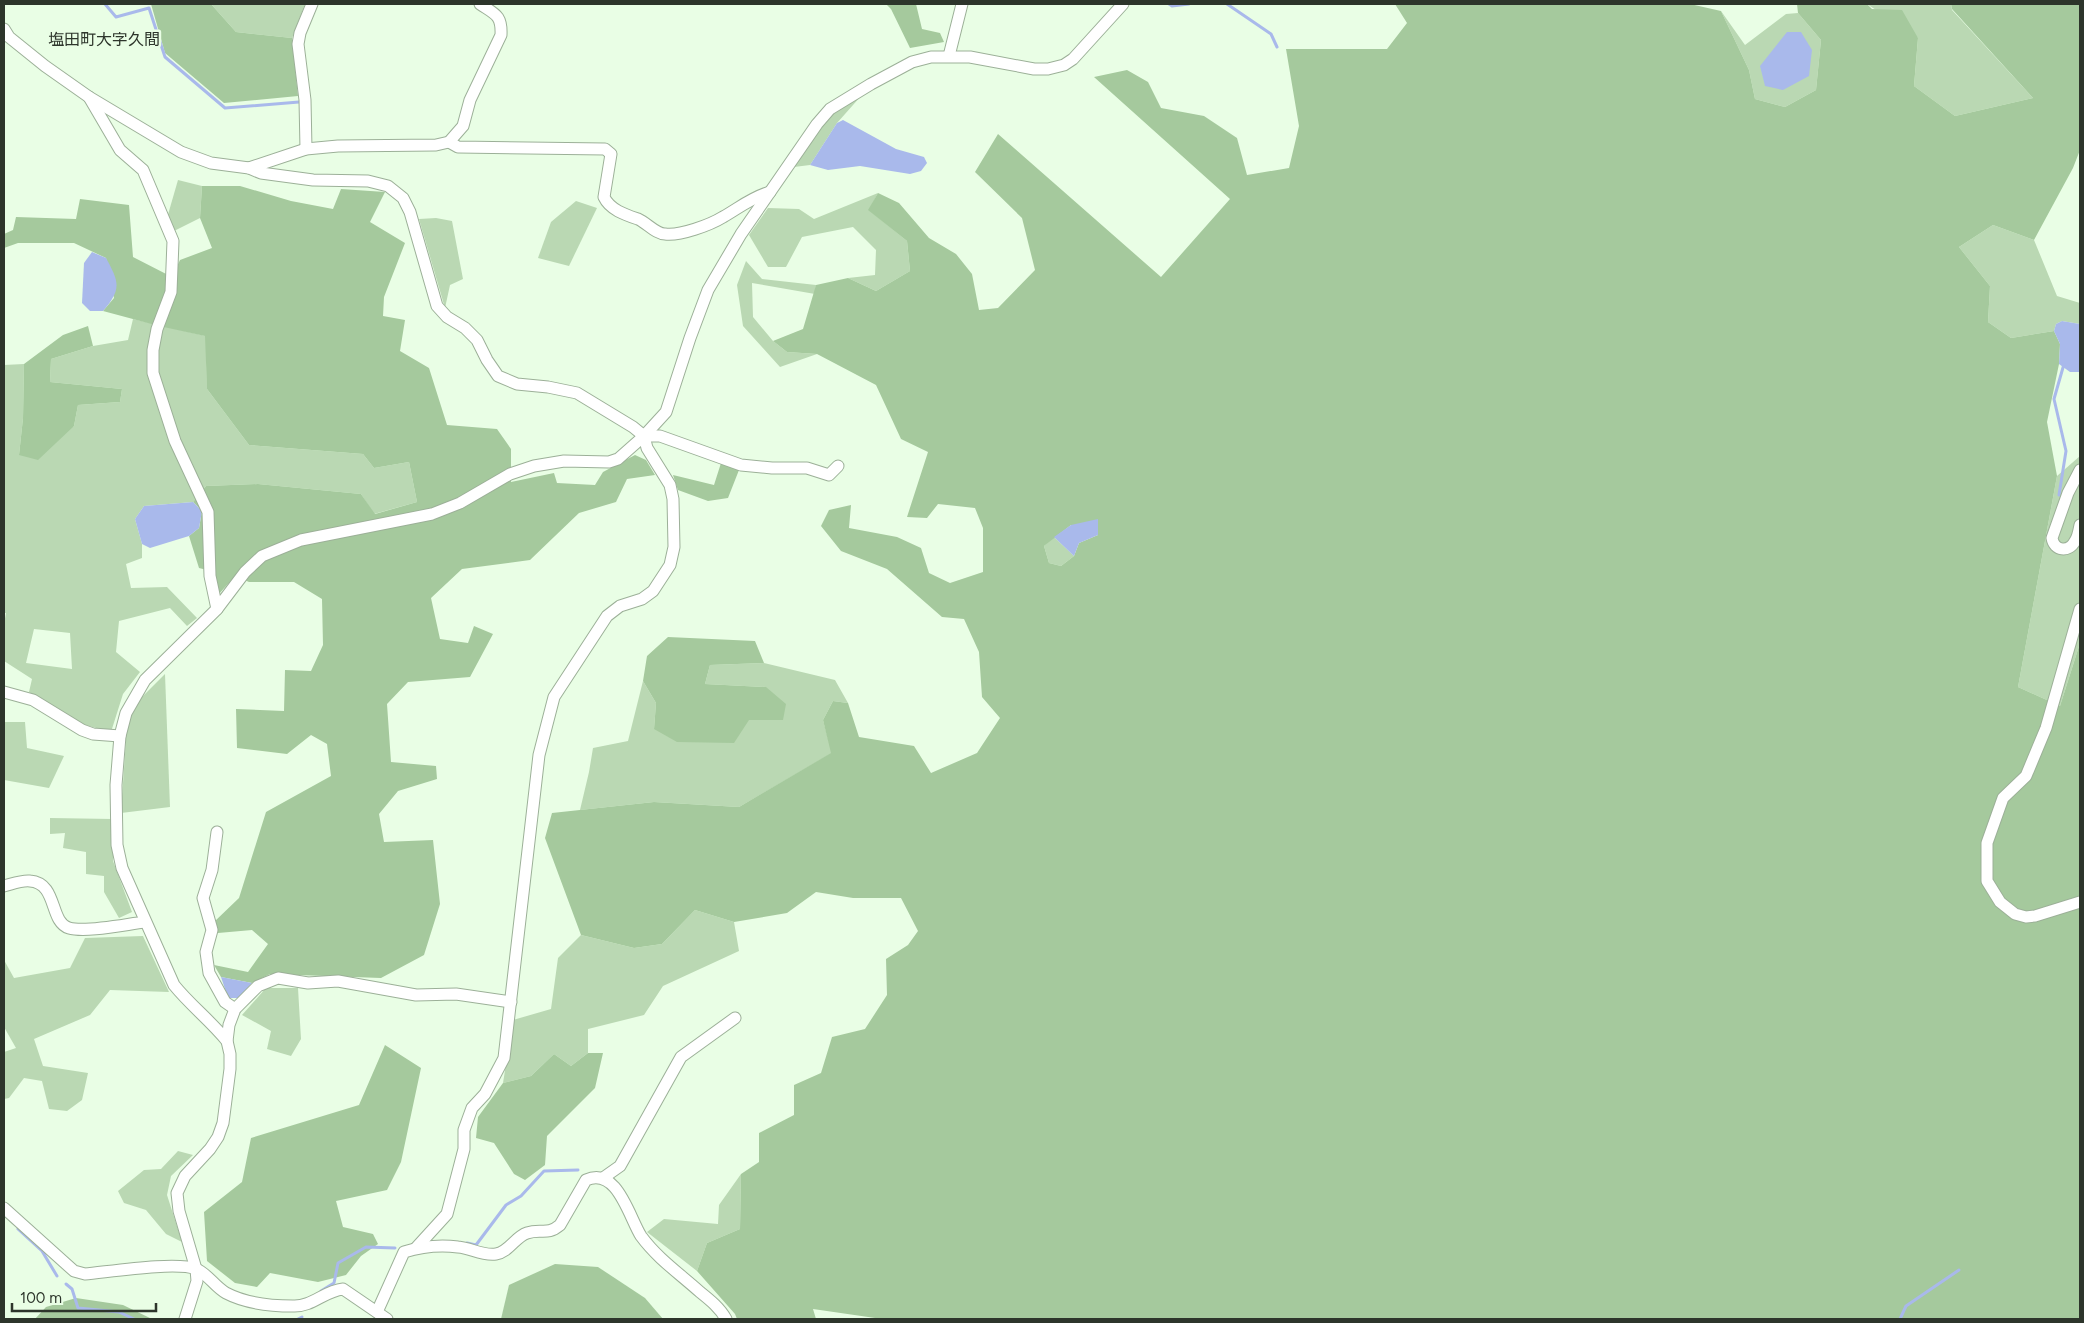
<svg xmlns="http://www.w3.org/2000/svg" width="2084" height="1323" viewBox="0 0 2084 1323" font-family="Figtree,'Noto Sans JP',sans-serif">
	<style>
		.green { fill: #bad8b3; fill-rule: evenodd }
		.forest { fill: #a5c99d; fill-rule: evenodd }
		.water { fill: #a9b9eb }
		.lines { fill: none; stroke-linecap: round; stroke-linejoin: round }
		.stream { stroke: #a9b9eb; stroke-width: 3 }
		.minor-casing { stroke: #9cb098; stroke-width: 13 }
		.minor { stroke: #fff; stroke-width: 11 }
		.labels { text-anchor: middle; stroke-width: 5; stroke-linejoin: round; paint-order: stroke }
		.quarter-label { font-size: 16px; fill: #2d352b; stroke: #e9fee5 }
	</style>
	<rect width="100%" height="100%" fill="#e9fee5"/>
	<g class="green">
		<path d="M211,4H305L292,38L236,32Z"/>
		<path d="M1867,4H1951L1952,10L2033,98L1955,116L1914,86L1918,38Z"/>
		<path d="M1721,11L1745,45L1786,14L1798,13L1821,40L1816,90L1785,107L1755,99L1749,70Z"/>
		<path d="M861,96L837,123L810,165L794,167L828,117Z"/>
		<path d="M178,180L202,186L200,218L174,231L167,218Z"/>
		<path d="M878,193L869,210L907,241L910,271L876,291L848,278L875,275L876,250L853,227L802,237L786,267H768L749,235L768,208L799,209L814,219Z"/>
		<path d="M576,201L597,208L569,266L538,258L551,222Z"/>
		<path d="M436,218L452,221L463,279L450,285L445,308L419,219Z"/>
		<path d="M1993,225L2034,240L2057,296L2080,303V324L2062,321L2056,324L2054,331L2011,338L1988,322L1990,286L1959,247Z"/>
		<path d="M746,261L762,279L816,285L815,294L752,283L753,317L773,341L787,352L817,354L780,367L743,326L737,285Z"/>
		<path d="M133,319L206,336L207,389L249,445L363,454L374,468L409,462L417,502L374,514L361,494L258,484L206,486L193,502L144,506L135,519L142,544V558L126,564L131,588L167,587L197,618L187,626L170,608L119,621L116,652L140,672L123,694L111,732L78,723L29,692L32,679L4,661V624L6,613H4V365L24,364L23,418L19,455L74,426L78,405L120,402L122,389L50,382L51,359L93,346L128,340ZM34,629L70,633L72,669L26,663Z"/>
		<path d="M2080,456V643L2060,706L2018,687L2057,476Z"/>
		<path d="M1054,537L1074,556L1061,566L1049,563L1044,546Z"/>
		<path d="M764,663L835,680L848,703L833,701L823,720L832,753L739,807L654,802L580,810L589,772L593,748L628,741L643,681L656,703L654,729L766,687L705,684L710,665Z"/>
		<path d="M165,674L170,807L121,813L127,724L141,698Z"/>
		<path d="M4,722H25L27,748L64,756L49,788L4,780Z"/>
		<path d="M50,818L113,819V861L132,912L119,918L104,892V876L86,874V852L63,848L65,833L50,834Z"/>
		<path d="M695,910L734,922L739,951L663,986L644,1015L588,1029V1053L571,1066L554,1054L531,1076L503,1083L513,1020L551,1009L558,958L581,935L634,948L662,944Z"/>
		<path d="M143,936L169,992L110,990L90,1015L34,1039L43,1066L88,1073L82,1100L67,1111L49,1109L42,1081L24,1078L9,1098L4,1099V1052L16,1048L4,1027V960L14,978L70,968L85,938Z"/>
		<path d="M266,988H298L301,1039L291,1056L267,1049L271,1031L242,1015Z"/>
		<path d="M178,1151L193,1155L171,1176L167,1195L182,1242L166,1234L146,1210L124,1203L118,1191L144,1170L161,1169Z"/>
		<path d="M741,1174L740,1229L707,1243L697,1271L647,1232L664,1219L718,1224L719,1205Z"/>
	</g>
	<g class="forest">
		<path d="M151,4H211L236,32L292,38L298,96L224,103L165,53Z"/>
		<path d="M886,4H916L922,29L940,33L944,42L910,48L891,9Z"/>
		<path d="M1395,4H1690L1721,11L1749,70L1755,99L1785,107L1816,90L1821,40L1798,13L1797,4H1867L1872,9L1902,10L1918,38L1914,86L1955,116L2033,98L1952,9L1951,4H2080V150L2073,168L2034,240L1993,225L1959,247L1990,286L1988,322L2011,338L2054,331L2060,344L2059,364L2047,422L2057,476L2018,687L2060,706L2080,643V1319H882L813,1309L816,1319H737L735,1314L697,1271L707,1243L740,1229L741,1174L759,1162V1133L794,1115V1085L821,1073L832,1037L865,1029L887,995L886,959L908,945L918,931L901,898H853L816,892L787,913L734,922L695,910L662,944L634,948L581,935L545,838L552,813L654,802L739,807L831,753L823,720L833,701L848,703L859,737L914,746L931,773L977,753L1000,718L982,697L979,652L964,619L942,617L887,569L841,551L821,526L829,510L851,505L849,528L897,537L921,548L929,573L950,583L983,572V528L975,508L938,504L927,518L907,517L928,452L901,439L876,385L817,354L787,352L773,341L803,329L816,285L848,278L876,291L910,271L907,241L868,210L878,193L899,203L929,238L956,254L972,274L979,310L998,308L1035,270L1022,218L975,172L998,134L1161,277L1230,199L1094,77L1127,70L1148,82L1161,108L1204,116L1237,138L1247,175L1289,168L1299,126L1286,49H1387L1407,23ZM1071,525L1098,535L1079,543L1074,556L1061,566L1049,563L1044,546Z"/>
		<path d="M202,186H240L291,201L333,209L341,189L385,192L370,222L405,243L384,297L383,316L405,320L400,351L429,368L447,425L497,429L511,449V482L554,473L557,483L595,485L603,472L635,455L646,460L655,475L627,479L616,502L579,513L530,560L462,569L431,598L440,639L468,643L474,626L493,634L470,677L408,682L387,704L391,762L436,766L437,779L398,791L379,814L384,842L433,840L440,904L424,955L381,978L270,974L252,983L221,977L214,965L248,972L268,944L252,930L218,933L214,922L239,898L266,812L331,776L327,744L311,735L287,754L237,748L236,709L284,711L285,670L311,671L323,645L322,599L294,582H249L235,576L218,595L215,572L199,568L189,536L199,528L202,511L193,502L206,486L258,484L361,494L375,514L417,502L409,462L374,468L363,454L249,445L207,389L205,336L159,326L103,311L114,298L106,258L74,243H18L4,248V234L13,230L16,217L76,219L80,199L129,205L133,257L172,277L180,260L212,248L200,218Z"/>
		<path d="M88,326L93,346L51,359L50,382L122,389L120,402L78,405L74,426L38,460L19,455L23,418L24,364L63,335Z"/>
		<path d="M721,463L739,470L728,498L708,501L678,490L673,475L714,485Z"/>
		<path d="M668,637L755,641L764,663L710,665L705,684L766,687L786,704L783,720H749L734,743L677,742L654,729L656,703L643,681L647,656Z"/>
		<path d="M385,1045L421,1068L401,1162L387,1190L336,1201L343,1227L373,1234L378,1244L361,1256L346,1275L318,1282L270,1273L257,1287L235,1283L207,1261L204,1212L242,1182L251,1138L359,1105Z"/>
		<path d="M588,1053H603L595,1088L547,1136L545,1165L525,1180L514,1174L494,1143L476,1138L478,1117L503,1083L531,1076L554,1054L571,1066Z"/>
		<path d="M555,1264L598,1267L645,1298L663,1319H501L509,1285Z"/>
		<path d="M76,1298L123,1305L152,1319H35L46,1307Z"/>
	</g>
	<g class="water">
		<path d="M1787,32H1801L1812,50L1809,76L1783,90L1765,86L1760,66Z"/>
		<path d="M843,120L896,149L924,157L927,163L921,171L910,174L860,166L828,170L810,165L837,123Z"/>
		<path d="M92,252L106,258C119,282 122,289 103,311H90L82,303L84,263Z"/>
		<path d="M2062,321L2080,324V372H2070L2059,364L2060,344L2054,331L2056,324Z"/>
		<path d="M193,502L202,511L199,528L189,536L150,548L142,544L135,519L144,506Z"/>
		<path d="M1098,519V535L1079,543L1074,556L1054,537L1071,525Z"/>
		<path d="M221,977L252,983L239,998H228Z"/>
	</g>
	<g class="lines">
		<g class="stream">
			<path d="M105,4L116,17L149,8L165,57L225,108L299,102"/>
			<path d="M1169,4L1172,6L1189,4"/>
			<path d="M1227,4L1271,34L1277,47"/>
			<path d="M2059,495L2066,451L2054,399L2064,364"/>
			<path d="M18,1229L42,1251L57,1276"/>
			<path d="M467,1243L476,1245L506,1205L521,1196L544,1171L578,1170"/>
			<path d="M66,1284L72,1289L78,1308L119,1312L134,1319"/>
			<path d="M321,1291L334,1283L338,1263L366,1247L395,1248"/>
			<path d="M298,1319L302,1317"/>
			<path d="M1900,1319L1906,1306L1959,1270"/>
		</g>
		<defs>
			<g id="minor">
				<path d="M4,29L9,37L45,66L89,97L181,152L211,163L249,168L261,173L313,180L368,181L388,186L403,198L410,212L437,306L447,317L465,328L477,340L487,360L498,376L517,384L548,387L577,393L633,427L644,436L647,448L670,485L673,499L674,547L670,565L653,591L642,599L620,606L607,616L554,697L539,755L504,1058L485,1094L472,1108L464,1130V1149L447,1214L416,1248"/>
				<path d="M949,56L962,4"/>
				<path d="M89,97L120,150L143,170L173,241L171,292L157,329L153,350V373L175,441L208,512L210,576L217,609"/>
				<path d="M449,142L458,147L605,149L611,154L604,197C610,210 626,215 638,219C647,223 656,234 665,234C680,236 710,225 723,217C739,208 752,197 770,192"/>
				<path d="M306,149L305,100L298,44L300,33L312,4"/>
				<path d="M249,168L306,149L338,146L436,145L449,142L463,126L470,100L501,35C502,15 495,14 480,4"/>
				<path d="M644,436H660L741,465L772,468H807L829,475L838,466"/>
				<path d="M2080,470L2068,493L2052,538C2054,551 2069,553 2075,541C2078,537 2079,530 2080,525"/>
				<path d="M2080,609L2046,728L2026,776L2003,798L1987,843V881L2000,902L2015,914L2026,917L2035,916L2080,902"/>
				<path d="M4,692L33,700L82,730L93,734L120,736"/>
				<path d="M217,832L212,870L203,898L212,930L206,952L209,973L225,1002L235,1009"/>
				<path d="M4,886C12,884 22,880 30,881C58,883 49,922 69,928C86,933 127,924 145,922"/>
				<path d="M227,1041C211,1021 190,1005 174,985L122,868L117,845L116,785L120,736L126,713L145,680L217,609L245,572L262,556L301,540L432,514L460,503L510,474L534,466L564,461L609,462L618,459L644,436L666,412L690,338L708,290L741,234L817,124L830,109L871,84L912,62L931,57H970L1034,69H1048L1064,65L1073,59L1123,4"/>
				<path d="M603,1178L620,1166L681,1057L735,1018"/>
				<path d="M4,1208L74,1271L85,1274C108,1272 176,1261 196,1269C207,1273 215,1287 226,1293C245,1303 271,1306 293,1306C312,1307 324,1291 343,1289L387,1319"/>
				<path d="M377,1312L404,1252C420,1247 441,1245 458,1247C471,1248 482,1256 496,1254C509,1252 515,1237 527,1233C541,1228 547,1236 560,1225L586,1180C617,1166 629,1217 641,1236C657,1258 680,1274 700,1292C710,1300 720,1308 726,1319"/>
				<path d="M185,1319L197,1281L196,1269L179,1211L177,1193L185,1176L210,1149L218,1137L223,1123L230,1069V1054L227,1041L229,1025L235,1009L258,986L278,978L308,983L338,981L416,995L456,994L511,1002"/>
			</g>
		</defs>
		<use href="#minor" class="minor-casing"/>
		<use href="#minor" class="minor"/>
	</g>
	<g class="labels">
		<g class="quarter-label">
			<text x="104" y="45">塩田町大字久間</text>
		</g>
	</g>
	<rect width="2084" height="1323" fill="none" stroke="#2d352b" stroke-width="10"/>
	<path d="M12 1303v8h144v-8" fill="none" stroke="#2d352b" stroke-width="2.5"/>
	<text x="20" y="1303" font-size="15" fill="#2d352b" stroke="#e9fee5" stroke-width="4" paint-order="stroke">100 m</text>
</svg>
